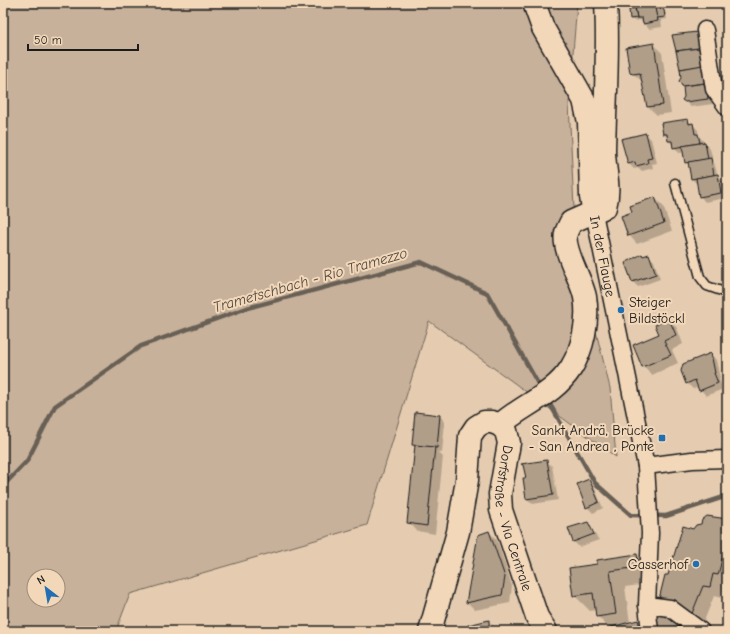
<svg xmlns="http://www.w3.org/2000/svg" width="730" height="634" viewBox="0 0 730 634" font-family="'Comic Neue',sans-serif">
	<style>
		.green { fill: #c7b19a; stroke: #72665b; fill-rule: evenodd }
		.shadow { fill: #0003 }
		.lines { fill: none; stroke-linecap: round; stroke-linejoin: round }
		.stream { stroke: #685f54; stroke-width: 4.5 }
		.building { fill: #b09e89; stroke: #1c1c1c }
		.lane-casing { stroke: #1c1c1c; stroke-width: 11 }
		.street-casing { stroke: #1c1c1c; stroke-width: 19 }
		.secondary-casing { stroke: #1c1c1c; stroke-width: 25 }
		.lane { stroke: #f2d7b9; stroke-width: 8 }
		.street { stroke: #f2d7b9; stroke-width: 16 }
		.secondary { stroke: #f2d7b9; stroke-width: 22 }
		.poi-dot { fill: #1f6fb2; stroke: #f2d7b9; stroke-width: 1.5 }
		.labels { text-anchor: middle; stroke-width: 4; stroke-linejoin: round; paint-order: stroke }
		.street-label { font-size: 14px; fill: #1c1c1c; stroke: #f2d7b9 }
		.poi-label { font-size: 14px; fill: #1c1c1c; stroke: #f2d7b9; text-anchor: end }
		.water-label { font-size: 15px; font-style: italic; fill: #4f4841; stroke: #f2d7b9 }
	</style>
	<rect width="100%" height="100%" fill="#e5ccb0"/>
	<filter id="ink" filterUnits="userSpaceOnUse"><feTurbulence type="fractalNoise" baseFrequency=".025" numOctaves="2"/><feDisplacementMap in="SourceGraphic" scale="8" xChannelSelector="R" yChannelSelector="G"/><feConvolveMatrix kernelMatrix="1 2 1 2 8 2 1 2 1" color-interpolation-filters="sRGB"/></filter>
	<g filter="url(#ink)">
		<path class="green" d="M3,3H577L569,103L576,251L610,388L616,457L429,321L367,525L130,594L116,631H3ZM34,576H58V600H34Z"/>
		<g class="shadow">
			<path d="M633,3H657L658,8L666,13L667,19L661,20L662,27L649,29L640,20L634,21L631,19L630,10L635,9L637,11L636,6Z"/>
			<path d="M681,3H701L683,6Z"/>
			<path d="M696,33L702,39L713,104L691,107L683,100L685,97L683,86Z"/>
			<path d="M654,45L662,53L671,113L657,115L648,107L643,82L631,72Z"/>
			<path d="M688,120L698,130L699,136L710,149L718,176L723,181L726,198L705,202L700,196L697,184L692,179L685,152L679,153L664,134Z"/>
			<path d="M645,134L651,139L657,163L652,164L653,168L642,171L639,168L634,169L628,163Z"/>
			<path d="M655,198L663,206L672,231L637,244L629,235L633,213Z"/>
			<path d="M648,255L654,261L660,279L638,287L633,282L626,263Z"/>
			<path d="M669,320L677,328L683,344L672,350L678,363L652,375L643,366L634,346L660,334Z"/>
			<path d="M711,354L716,360L720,378L719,379L723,389L706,396L699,387L693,389L687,383Z"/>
			<path d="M416,413L440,416L445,422L442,453L438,452L443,457L435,534L417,531L409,522L416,447L413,444Z"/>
			<path d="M546,461L552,466L558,500L533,504L527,499L524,464Z"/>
			<path d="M589,480L594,486L603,508L593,513L587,507Z"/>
			<path d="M727,520V585L724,584L721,598L714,596L702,626L671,610L669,577L693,530Z"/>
			<path d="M587,523L599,540L579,547L573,541Z"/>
			<path d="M489,532L497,540L512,586L510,603L475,610L467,602Z"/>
			<path d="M637,555L652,571L654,583L625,587L630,623L638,621L642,631H612L597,616L596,610L590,611L574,595L599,565Z"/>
			<path d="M488,621L494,627L495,631H470Z"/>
		</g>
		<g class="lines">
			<g class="stream">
				<path d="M547,399L595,483L631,515L666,516L727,496"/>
				<path d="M3,486L27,461L55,406L141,346L247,308L421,262L487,293L541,389"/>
			</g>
		</g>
		<g class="building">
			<path d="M653,3L655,6L658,21L643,24L642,18H637L635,6Z"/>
			<path d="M721,3H727V34L725,35Z"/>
			<path d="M659,7L664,10L665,17L657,18L655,8Z"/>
			<path d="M635,8L637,18L630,19L629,9Z"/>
			<path d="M697,32L699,48L676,51L672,35Z"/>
			<path d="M654,43L663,105L647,107L640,73L633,74L630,73L626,48Z"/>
			<path d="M699,48L702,66L680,69L676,51Z"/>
			<path d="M703,65L705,83L682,86L679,81L681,78L680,69Z"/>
			<path d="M706,83L708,99L685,102L682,100L684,97L683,86Z"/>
			<path d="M688,119L689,124L693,123L695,134H698L700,143L673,148L672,141H668L667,134H663L661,123Z"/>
			<path d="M646,133L652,158L647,159L648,163L636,166L635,162L628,164L621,139Z"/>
			<path d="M705,142L708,159L685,163L682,146Z"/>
			<path d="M711,158L714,175L691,179L688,162Z"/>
			<path d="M718,174L721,193L699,197L696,178Z"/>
			<path d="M655,197L664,223L628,236L621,216L632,212L630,206Z"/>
			<path d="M642,254L643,256L649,254L656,274L632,282L625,263Z"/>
			<path d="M669,319L676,335L664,341L671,355L642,367L633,345L659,334L655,325Z"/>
			<path d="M711,353L715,373H714L718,383L699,391L695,380L686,384L681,371L683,364Z"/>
			<path d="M415,412L440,415L437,448L412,445Z"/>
			<path d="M415,445L435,447L427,526L407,523Z"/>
			<path d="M547,460L553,495L526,499L523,478H526L523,465L521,464Z"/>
			<path d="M589,479L599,502L586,508L577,484Z"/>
			<path d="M707,516L727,519V540L718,575L713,574L710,587L703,586L691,616L659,599L665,575H668L683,526L693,529L696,525L701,524L702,520Z"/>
			<path d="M588,522L594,534L573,542L568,528Z"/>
			<path d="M489,531L505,577L502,595L466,603L478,535Z"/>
			<path d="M637,554L639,567L610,571L616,614L596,617L593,593L573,596L569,568L597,564V560Z"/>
			<path d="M662,614H676L684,626L655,629L652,616Z"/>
			<path d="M489,620V631H469L468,625Z"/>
			<path d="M638,620L641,631H612L611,627Z"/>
			<path d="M684,626L685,631H656L655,629Z"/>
		</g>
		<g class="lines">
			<defs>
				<path id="lane" d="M675,183L700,277L707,286L727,293"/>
				<g id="street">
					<path d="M705,30L714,89L727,107"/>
					<path id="s1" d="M594,213L646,466L650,533L647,605L650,631"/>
					<path d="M646,466L692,460L727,459"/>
					<path d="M647,605L670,608L701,631"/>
				</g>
				<g id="secondary">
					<path d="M534,3L543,28L584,100L589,122L591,197L594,213"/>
					<path d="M500,425C522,405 554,395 571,368C583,349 589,320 585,297C582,280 562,250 566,233C567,230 569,226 571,222L605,207C611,187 604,170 604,150C605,101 609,52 606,3"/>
					<path id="s2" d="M430,631L458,532L467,480L470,436L476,427L484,422H492L500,425L506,431L509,443L500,494L501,510L537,617L546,631"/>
				</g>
			</defs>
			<use href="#lane" class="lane-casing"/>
			<use href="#street" class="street-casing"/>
			<use href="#secondary" class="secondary-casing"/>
			<use href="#lane" class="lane"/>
			<use href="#street" class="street"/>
			<use href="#secondary" class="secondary"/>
		</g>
	</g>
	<g class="poi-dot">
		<circle cx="621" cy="310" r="4"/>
		<rect x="658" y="434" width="8" height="8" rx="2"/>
		<circle cx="696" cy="564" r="4"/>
	</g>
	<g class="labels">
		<g class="street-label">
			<text dy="5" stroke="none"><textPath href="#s1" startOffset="44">In der Flauge</textPath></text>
			<text dy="5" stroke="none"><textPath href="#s2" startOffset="335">Dorfstraße - Via Centrale</textPath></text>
		</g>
		<g class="poi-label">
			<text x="629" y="307" text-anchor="start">Steiger<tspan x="629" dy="16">Bildstöckl</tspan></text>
			<text x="654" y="435">Sankt Andrä, Brücke<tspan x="654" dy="16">- San Andrea , Ponte</tspan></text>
			<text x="688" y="569">Gasserhof</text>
		</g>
		<g class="water-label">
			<text transform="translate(310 280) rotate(-16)" y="5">Trametschbach - Rio Tramezzo</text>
		</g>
	</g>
	<rect width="730" height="634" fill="none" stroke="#f2d7b9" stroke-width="16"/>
	<rect x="8" y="8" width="714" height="618" fill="none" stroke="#1c1c1c" stroke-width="1.5" filter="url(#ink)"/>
	<g transform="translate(46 588) rotate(329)"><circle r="19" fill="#f2d7b9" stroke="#9c8c7a"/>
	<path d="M0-3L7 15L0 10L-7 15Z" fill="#1f6fb2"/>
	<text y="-6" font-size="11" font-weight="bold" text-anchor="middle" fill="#1c1c1c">N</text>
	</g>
	<path d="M28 44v6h110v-6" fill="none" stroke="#1c1c1c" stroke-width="2"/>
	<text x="34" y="44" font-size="12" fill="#1c1c1c" stroke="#f2d7b9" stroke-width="3" paint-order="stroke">50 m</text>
</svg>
